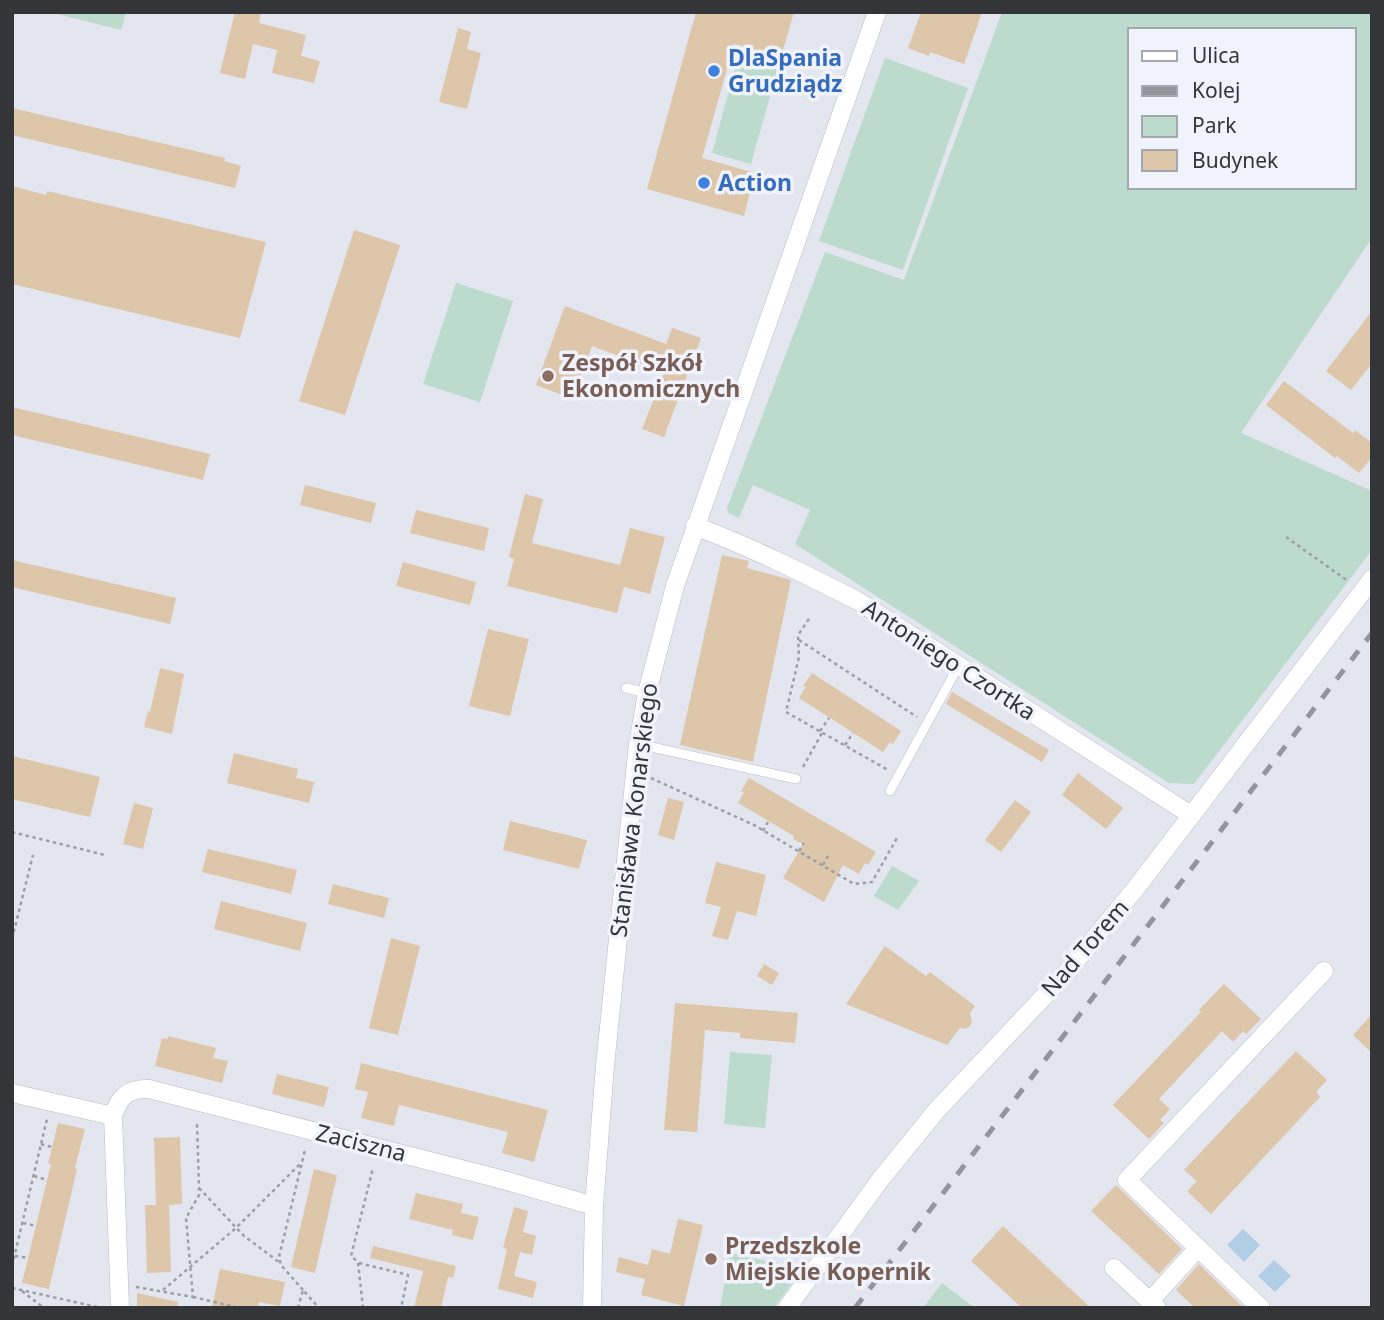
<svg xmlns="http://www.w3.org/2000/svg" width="1384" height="1320" viewBox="0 0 1384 1320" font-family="'Noto Sans',sans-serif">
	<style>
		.green { fill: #bcdbcc; fill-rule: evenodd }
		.water { fill: #b1cee6 }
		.building { fill: #ddc6aa }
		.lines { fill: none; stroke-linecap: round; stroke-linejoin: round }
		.lane-casing { stroke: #b9bcc4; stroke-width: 10 }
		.street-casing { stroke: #b9bcc4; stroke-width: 19 }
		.path { stroke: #9c9fa6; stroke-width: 2.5; stroke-dasharray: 3.5 3.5; stroke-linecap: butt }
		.lane { stroke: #fff; stroke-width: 9 }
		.street { stroke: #fff; stroke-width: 18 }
		.rail { stroke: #93959c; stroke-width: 5; stroke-dasharray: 12 12; stroke-linecap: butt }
		.shop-dot { fill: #3f7fe0; stroke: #f0f3fc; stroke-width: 2.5 }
		.education-dot { fill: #8d6e63; stroke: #f0f3fc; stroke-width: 2.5 }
		.labels { text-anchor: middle; stroke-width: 7; stroke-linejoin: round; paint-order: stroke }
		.shop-label { font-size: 23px; font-weight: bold; fill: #366cbe; stroke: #f0f3fc; text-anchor: start }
		.education-label { font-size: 23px; font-weight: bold; fill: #785e54; stroke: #f0f3fc; text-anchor: start }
		.street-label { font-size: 23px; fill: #343539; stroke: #f0f3fc }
	</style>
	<rect width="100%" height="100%" fill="#e3e6ef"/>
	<g class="green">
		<path d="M49,12H126L121,30Z"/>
		<path d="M1002,12H1372V238L1241,433L1372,491V550L1194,784L1169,783L795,544L810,510L753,485L739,518L728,513L727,508L825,252L904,280ZM1130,30H1354V187H1130Z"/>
		<path d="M739,53L779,64L751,164L712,153Z"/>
		<path d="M885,58L968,88L903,270L819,241Z"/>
		<path d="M456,283L513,301L480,402L423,384Z"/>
		<path d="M892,866L919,881L898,910L874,896Z"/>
		<path d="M730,1052L772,1055L765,1128L724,1124Z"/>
		<path d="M730,1253L802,1269L774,1308H720Z"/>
		<path d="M942,1283L975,1308H923Z"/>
	</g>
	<g class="water">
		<path d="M1243,1229L1260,1245L1244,1262L1227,1245Z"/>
		<path d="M1274,1260L1291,1276L1275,1292L1258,1276Z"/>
	</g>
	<g class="building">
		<path d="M235,12H261L259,23L306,35L301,56L320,61L314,83L272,73L277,50L253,44L245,79L220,73Z"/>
		<path d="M696,12H794L781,57L734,44L702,158L755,173L744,216L647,189Z"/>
		<path d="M921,12H982L964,64L930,52L929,56L908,48Z"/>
		<path d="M458,28L471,32L467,49L481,53L467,109L439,102Z"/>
		<path d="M12,108L225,158L224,161L241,166L235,188L12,135Z"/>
		<path d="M12,186L46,195L47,191L266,242L240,338L12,284Z"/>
		<path d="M354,230L400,245L345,415L299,401Z"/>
		<path d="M565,306L666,344L672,328L701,338L664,437L642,429L664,373L592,346L573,399L536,385Z"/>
		<path d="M1372,311V363L1351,390L1326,371Z"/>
		<path d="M1284,381L1353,433L1355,430L1372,443V457L1359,473L1337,456L1335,458L1266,405Z"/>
		<path d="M12,407L210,454L203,480L12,435Z"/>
		<path d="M305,485L376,503L371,523L300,505Z"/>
		<path d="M525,494L543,499L532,543L620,565L630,528L665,537L650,594L624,587L617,613L507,586L514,559L509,557Z"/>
		<path d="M416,510L489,528L484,551L410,533Z"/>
		<path d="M722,555L749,561L747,568L791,580L753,762L680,745Z"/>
		<path d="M12,560L176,598L170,624L12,587Z"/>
		<path d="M403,562L476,582L470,605L396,586Z"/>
		<path d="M488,629L529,639L510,716L469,706Z"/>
		<path d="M160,668L184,674L172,734L144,727L148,711L150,712Z"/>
		<path d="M812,673L901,731L893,744L890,742L883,752L799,698L806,687L803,686Z"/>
		<path d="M952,692L1049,750L1042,762L946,704Z"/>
		<path d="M234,753L298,769L296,778L314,782L309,803L227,783Z"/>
		<path d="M12,756L100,777L90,817L12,799Z"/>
		<path d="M1078,773L1123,808L1106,829L1062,795Z"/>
		<path d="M749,778L876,852L868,865L865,863L859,874L843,865L824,902L783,878L803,844L793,839L794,836L738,803L744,792L741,791Z"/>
		<path d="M668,798L684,802L674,840L658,835Z"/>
		<path d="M1015,800L1031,812L1001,852L985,840Z"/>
		<path d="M134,803L153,808L143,849L123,844Z"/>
		<path d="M510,821L587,840L579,869L503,850Z"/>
		<path d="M208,849L297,870L291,894L202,872Z"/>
		<path d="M716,862L766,875L756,916L737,911L728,940L712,936L721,907L705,903Z"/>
		<path d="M333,884L389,898L384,918L328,904Z"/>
		<path d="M221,901L307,923L300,951L214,929Z"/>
		<path d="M391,938L420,946L398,1035L369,1028Z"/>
		<path d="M885,946L926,976L930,972L975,1006L970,1013L972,1022L970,1026L965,1029L960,1028L947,1045L846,1004Z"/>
		<path d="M764,964L779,973L772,985L757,976Z"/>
		<path d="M1224,984L1261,1019L1246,1034L1243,1031L1233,1042L1222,1031L1159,1099L1170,1109L1160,1120L1164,1123L1149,1139L1113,1105L1201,1012L1199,1010Z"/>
		<path d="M675,1003L798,1013L795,1043L740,1038V1033L705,1030L697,1132L664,1130Z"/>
		<path d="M1372,1014V1053L1353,1035Z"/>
		<path d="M168,1036L216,1048L213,1058L228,1061L222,1083L155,1066L162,1038L168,1039Z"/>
		<path d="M1296,1051L1327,1080L1316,1092L1320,1097L1211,1214L1187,1191L1197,1181L1184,1170Z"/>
		<path d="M361,1063L548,1110L534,1162L502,1153L508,1132L399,1105L394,1126L361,1118L368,1092L355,1089Z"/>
		<path d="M277,1074L329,1087L324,1107L272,1094Z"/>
		<path d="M58,1123L85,1129L75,1168L77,1169L49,1289L22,1283L51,1164H48Z"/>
		<path d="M180,1137L182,1204L169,1205L171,1272L147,1273L145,1205H156L154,1138Z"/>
		<path d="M314,1169L337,1175L315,1273L291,1267Z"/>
		<path d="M1116,1185L1182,1249L1159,1274L1091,1211Z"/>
		<path d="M416,1193L463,1204L461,1213L479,1217L473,1240L452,1235L453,1230L409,1219Z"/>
		<path d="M514,1207L528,1211L523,1232L536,1236L532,1255L520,1252L514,1276L537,1282L533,1298L498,1289L507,1249L503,1248Z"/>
		<path d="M678,1219L703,1225L684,1306L641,1295L645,1279L616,1272L619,1257L648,1265L652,1249L670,1254Z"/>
		<path d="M1003,1226L1091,1308H1022L971,1261Z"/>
		<path d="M373,1246L456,1266L453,1278L448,1277L441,1308H414L423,1271L370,1258Z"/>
		<path d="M1199,1264L1209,1274L1244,1308H1195L1176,1290Z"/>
		<path d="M220,1269L285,1282L280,1306L259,1302L258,1308H212Z"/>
		<path d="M137,1293L178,1302L177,1308H137Z"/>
	</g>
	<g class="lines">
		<defs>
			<g id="lane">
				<path d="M626,688L647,693"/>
				<path d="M638,744L796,779"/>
				<path d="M890,791L959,665"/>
			</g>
			<g id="street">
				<path d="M695,526C751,547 805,574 858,601L1191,815"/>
				<path d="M12,1093L113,1116"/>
				<path d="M1114,1268L1157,1308"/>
				<path d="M1150,1301L1198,1248"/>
				<path d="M120,1308L113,1116C119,1097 128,1088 149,1089L496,1178L594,1206"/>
				<path d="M592,1308L594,1206L605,1066L638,744L647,693L675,586L877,12"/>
				<path d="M787,1308L880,1180L936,1111L1066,973L1136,888L1372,579"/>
				<path d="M1261,1308L1127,1180L1324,971"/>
			</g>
		</defs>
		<use href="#lane" class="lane-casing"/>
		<use href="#street" class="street-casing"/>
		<g class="path">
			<path d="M1286,537L1348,581"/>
			<path d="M809,619L798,635L799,657L786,712L888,770"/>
			<path d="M799,640L917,717"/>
			<path d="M820,731L829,718"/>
			<path d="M845,745L853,733"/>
			<path d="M803,767L822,733"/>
			<path d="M651,778L754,825L854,884L872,882L897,838"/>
			<path d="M763,831L768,822"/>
			<path d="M12,832L105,855"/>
			<path d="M799,851L804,843"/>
			<path d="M823,865L828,856"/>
			<path d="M12,939L33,855"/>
			<path d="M41,1144L52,1147"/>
			<path d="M34,1176L47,1180"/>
			<path d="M199,1188L244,1236L279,1262"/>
			<path d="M23,1223L36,1226"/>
			<path d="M15,1256L28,1258"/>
			<path d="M359,1263L408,1275L401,1308"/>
			<path d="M12,1266L47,1119"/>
			<path d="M136,1287L193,1297L186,1218L199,1195V1188L197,1123"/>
			<path d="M12,1288L102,1308"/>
			<path d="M163,1290L236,1228L302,1162"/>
			<path d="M303,1290L281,1265L279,1257L305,1150"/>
			<path d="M22,1291L44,1308"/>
			<path d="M193,1297L240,1308"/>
			<path d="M298,1308L303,1290L319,1308"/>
			<path d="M363,1308L358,1262L351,1256L373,1168"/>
		</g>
		<use href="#lane" class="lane"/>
		<use href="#street" class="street"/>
		<path class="rail" d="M855,1308L1372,633"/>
	</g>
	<g class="shop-dot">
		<circle cx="714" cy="71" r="7"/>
		<circle cx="704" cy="183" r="7"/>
	</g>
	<g class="education-dot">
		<circle cx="548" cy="376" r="7"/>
		<circle cx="711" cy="1259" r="7"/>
	</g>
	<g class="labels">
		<g class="shop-label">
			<text x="728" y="66">DlaSpania<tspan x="728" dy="26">Grudziądz</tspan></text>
			<text x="718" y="191">Action</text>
		</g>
		<g class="education-label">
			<text x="562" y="371">Zespół Szkół<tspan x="562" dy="26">Ekonomicznych</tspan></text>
			<text x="725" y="1254">Przedszkole<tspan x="725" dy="26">Miejskie Kopernik</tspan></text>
		</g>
		<g class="street-label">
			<text transform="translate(949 660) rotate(33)" y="8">Antoniego Czortka</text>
			<text transform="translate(634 810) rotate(-83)" y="8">Stanisława Konarskiego</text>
			<text transform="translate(1085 948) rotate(-49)" y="8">Nad Torem</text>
			<text transform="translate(361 1143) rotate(14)" y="8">Zaciszna</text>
		</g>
	</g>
	<rect width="1384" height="1320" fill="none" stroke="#343539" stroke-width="28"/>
	<rect x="1128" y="28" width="228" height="161" fill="#f0f3fc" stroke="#a5a7ae" stroke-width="2"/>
	<rect x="1142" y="51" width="35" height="10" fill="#ffffff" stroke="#a5a7ae" stroke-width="2"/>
	<text x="1192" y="63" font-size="21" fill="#343539">Ulica</text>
	<rect x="1142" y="86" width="35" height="10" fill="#93959c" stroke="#a5a7ae" stroke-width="2"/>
	<text x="1192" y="98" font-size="21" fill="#343539">Kolej</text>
	<rect x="1142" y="116" width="35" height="21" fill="#bcdbcc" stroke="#a5a7ae" stroke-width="2"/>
	<text x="1192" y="133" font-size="21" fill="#343539">Park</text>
	<rect x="1142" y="150" width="35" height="21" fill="#ddc6aa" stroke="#a5a7ae" stroke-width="2"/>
	<text x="1192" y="168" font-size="21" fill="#343539">Budynek</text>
</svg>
